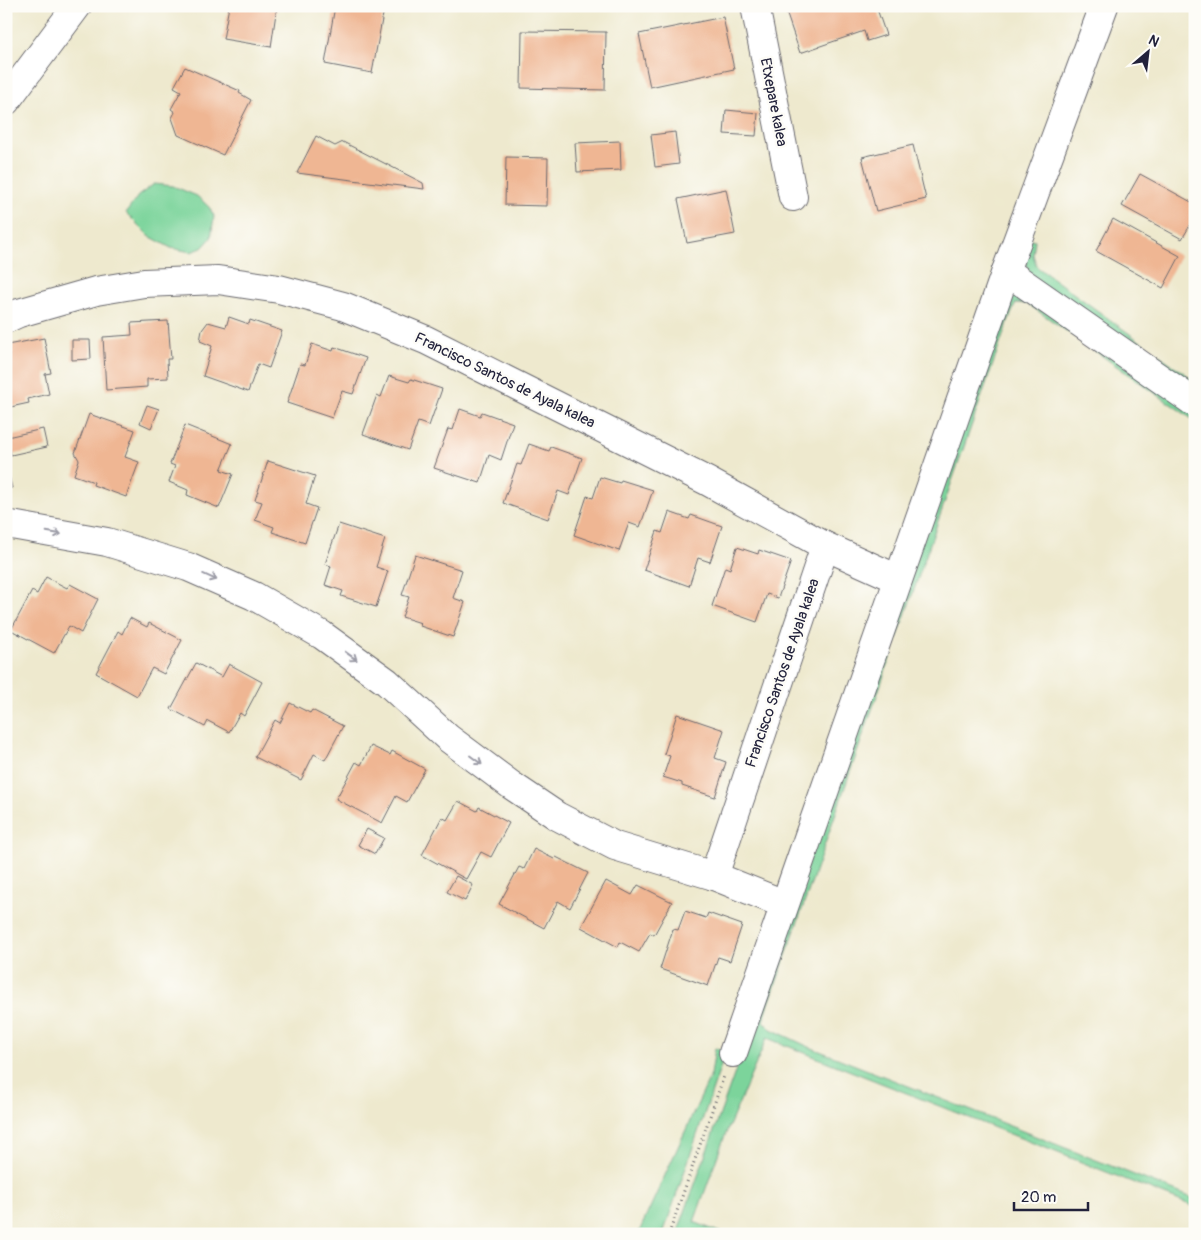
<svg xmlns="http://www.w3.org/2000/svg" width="1201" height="1240" viewBox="0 0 1201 1240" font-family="Pangolin,sans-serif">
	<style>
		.green { fill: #7bd49b; stroke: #4e7b6b }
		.building { fill: #efb693 }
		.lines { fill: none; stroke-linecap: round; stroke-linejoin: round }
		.minor-casing { stroke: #69686e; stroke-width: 30 }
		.tertiary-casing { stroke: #69686e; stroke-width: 30 }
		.path { stroke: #69686e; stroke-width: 3; stroke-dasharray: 1 4; stroke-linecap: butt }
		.minor { stroke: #fff; stroke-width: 28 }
		.tertiary { stroke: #fff; stroke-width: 28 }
		.oneway { stroke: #9c9ca7 }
		.labels { text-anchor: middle; stroke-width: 5; stroke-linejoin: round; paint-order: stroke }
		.street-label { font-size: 15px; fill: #22223b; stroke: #fdfcf7 }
	</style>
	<rect width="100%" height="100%" fill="#fdfcf7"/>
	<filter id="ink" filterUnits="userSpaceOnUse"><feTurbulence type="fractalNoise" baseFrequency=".02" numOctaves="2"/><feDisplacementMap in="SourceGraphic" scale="10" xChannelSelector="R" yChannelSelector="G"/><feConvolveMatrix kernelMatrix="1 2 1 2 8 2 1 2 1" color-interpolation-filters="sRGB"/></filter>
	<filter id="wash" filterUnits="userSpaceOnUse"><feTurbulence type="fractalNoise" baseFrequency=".0096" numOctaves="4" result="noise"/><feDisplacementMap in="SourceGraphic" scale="20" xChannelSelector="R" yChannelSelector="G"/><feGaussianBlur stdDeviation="1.12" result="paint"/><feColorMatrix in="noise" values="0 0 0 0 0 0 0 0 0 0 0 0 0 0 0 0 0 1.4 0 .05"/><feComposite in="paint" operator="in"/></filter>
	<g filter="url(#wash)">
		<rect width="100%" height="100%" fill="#eee9ce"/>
		<g class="green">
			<path d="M154,184L173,186L197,196L209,207L214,216L211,238L202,248L191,252L171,248L149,236L126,213L138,196Z"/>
			<path d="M1030,239L1035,240L1033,255L1037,267L1195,381V394L1037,282C1023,263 1022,262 1030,239Z"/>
			<path d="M1022,289L1195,410V421L1028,304L1016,303L1007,324L763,1021L771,1029L807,1046L1195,1199V1207L767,1038L724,1138L694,1222L724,1234H677L738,1064L1005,295Z"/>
			<path d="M715,1048L726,1051L663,1234H638L711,1075Z"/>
		</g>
		<g id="blocks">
			<g class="building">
				<path d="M229,6H277L271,47L223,39Z"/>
				<path d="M335,6H369L384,9L372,73L325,64Z"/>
				<path d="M784,6H876L886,35L867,41L864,31L800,53Z"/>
				<path d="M922,6H935V7L923,11Z"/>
				<path d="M723,17L734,69L650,87L639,34Z"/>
				<path d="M522,31L606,32L605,90L521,88Z"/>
				<path d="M185,67L240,91L239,93L251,100L223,155L178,135L172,118L175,112L171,109L181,91L174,87Z"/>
				<path d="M726,110L758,113L756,136L724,134Z"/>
				<path d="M675,132L679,164L655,167L651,135Z"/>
				<path d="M316,136L335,146L343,142L423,183L424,189L297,173Z"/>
				<path d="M620,141L621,170L577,172L575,143Z"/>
				<path d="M913,145L926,199L876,211L862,157Z"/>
				<path d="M506,157L548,158L547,206L505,205Z"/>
				<path d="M1140,174L1195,204V217L1182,239L1122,206Z"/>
				<path d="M726,189L735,234L687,243L678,199Z"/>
				<path d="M1113,219L1180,256L1163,288L1096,251Z"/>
				<path d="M229,317L249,324L250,320L282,331L269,368L258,364L248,392L203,376L212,346L200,341L202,330L208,322L226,327Z"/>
				<path d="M168,321L171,359H167L168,378L147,379V387L106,390L103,337L132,335L131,323Z"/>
				<path d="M44,338L51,373L45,374L49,394L28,399L29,403L6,408V356H9L7,345Z"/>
				<path d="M72,340H90L91,359L72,360Z"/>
				<path d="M312,344L333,351L334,347L366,358L353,394L342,391L332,418L287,403L300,364L305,365Z"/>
				<path d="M389,376L409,382L411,379L442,389L429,426L418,422L408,450L363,434L377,395L381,397Z"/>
				<path d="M147,405L159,409L151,428L140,423Z"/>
				<path d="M460,409L480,416L482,412L513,423L501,460L489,455L480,483L434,468L448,429L453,430Z"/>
				<path d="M89,414L135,430L125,457L139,462L126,497L93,485L94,482L74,475L79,460L75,453Z"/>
				<path d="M185,425L232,444L221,470L233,474L219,508L187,495L188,490L169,482L175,466L170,464Z"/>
				<path d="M43,429L47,447L11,455L7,437Z"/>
				<path d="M529,444L549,451L551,447L582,458L569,495L558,491L548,519L503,503L517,464L521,465Z"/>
				<path d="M268,461L315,476L306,504L317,508L305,543L272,532L274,527L255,520L262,502L255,500Z"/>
				<path d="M6,462L12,488L6,489Z"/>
				<path d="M600,477L620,483L621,480L653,490L640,527L629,523L619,551L574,535L587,496L593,498Z"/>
				<path d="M669,512L689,519L691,515L722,526L710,562L698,558L689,586L644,570L657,531L662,533Z"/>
				<path d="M339,524L385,539L376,567L388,571L376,607L341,596L343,591L325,585L331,566L325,564Z"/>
				<path d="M737,547L758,554L759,550L791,561L778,598L767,594L757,622L712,606L725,567L730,569Z"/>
				<path d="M415,555L462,570L453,598L465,602L453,637L420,626L421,623L402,617L409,597L402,595Z"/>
				<path d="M46,577L67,588L70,584L98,599L81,633L69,626L54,653L11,630L32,591L37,594Z"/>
				<path d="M130,618L147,627L149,623L182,640L164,674L152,668L137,696L96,673L118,631L122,634Z"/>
				<path d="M196,663L222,677L229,664L262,682L244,716L240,713L229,732L208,721L205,727L171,709Z"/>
				<path d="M290,703L310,713L312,710L343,726L325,760L314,754L301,780L255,757L275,720L280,723Z"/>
				<path d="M677,714L724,730L715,758L726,762L715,797L682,786V783L663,777L670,756L664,754Z"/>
				<path d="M371,746L390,755L392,751L425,769L407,802L396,796L382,823L336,799L356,762L361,765Z"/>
				<path d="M458,801L477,811L479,807L509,823L491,857L481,852L466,879L422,855L442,817L447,820Z"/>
				<path d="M367,829L384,838L375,854L358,845Z"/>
				<path d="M534,849L554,859L556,857L588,873L570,908L558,901L544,928L499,904L519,867L524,869Z"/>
				<path d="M456,876L473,885L465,901L447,892Z"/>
				<path d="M606,881L632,895L638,885L672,902L654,935L650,933L639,952L620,942L618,947L581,927Z"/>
				<path d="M685,911L706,918L708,913L742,925L730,961L718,957L708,986L660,969L673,929L678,930Z"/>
			</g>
		</g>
	</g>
	<g filter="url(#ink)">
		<use href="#blocks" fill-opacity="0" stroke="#69686e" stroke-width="1"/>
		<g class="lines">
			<defs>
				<g id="minor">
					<path d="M755,6L793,197"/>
					<path d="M1006,271L1195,403"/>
					<path d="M6,319L19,313L96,291L144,283L218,280L279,289L343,306L426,340L707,481L825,546L714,876L615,846L557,816L511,785L448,738L387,682L322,635L254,596L188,567L107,542L6,524"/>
					<path d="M825,546L898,579"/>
					<path d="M714,876L784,904"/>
					<path d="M733,1053L1006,271L1104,6"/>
				</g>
				<path id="tertiary" d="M6,101L77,6"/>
			</defs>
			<use href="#minor" class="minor-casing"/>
			<use href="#tertiary" class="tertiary-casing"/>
			<path class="path" d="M669,1234L724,1076"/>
			<use href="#minor" class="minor"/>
			<use href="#tertiary" class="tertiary"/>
		</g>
		<defs><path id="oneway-shaft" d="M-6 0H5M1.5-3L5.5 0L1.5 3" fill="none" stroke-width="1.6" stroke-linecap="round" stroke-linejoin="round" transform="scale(1.25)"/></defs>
		<g class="oneway">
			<use href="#oneway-shaft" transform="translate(54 533) rotate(10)"/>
			<use href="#oneway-shaft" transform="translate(210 577) rotate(24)"/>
			<use href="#oneway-shaft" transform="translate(351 656) rotate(36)"/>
			<use href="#oneway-shaft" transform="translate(476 760) rotate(37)"/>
		</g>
	</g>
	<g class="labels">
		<g class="street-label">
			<text transform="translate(774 102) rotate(79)" y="5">Etxepare kalea</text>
			<text transform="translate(505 380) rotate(26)" y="5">Francisco Santos de Ayala kalea</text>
			<text transform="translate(782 673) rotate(-71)" y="5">Francisco Santos de Ayala kalea</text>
		</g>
	</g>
	<rect width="1201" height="1240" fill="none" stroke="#fdfcf7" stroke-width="25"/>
	<g transform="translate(1148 52) rotate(28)" stroke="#fdfcf7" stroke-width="4" paint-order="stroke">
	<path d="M0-4L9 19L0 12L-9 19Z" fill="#22223b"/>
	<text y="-8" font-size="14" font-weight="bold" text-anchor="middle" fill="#22223b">N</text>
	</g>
	<path d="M1014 1202v8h74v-8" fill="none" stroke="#22223b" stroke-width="2.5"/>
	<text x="1021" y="1202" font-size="15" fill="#22223b" stroke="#fdfcf7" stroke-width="4" paint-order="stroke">20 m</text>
</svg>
